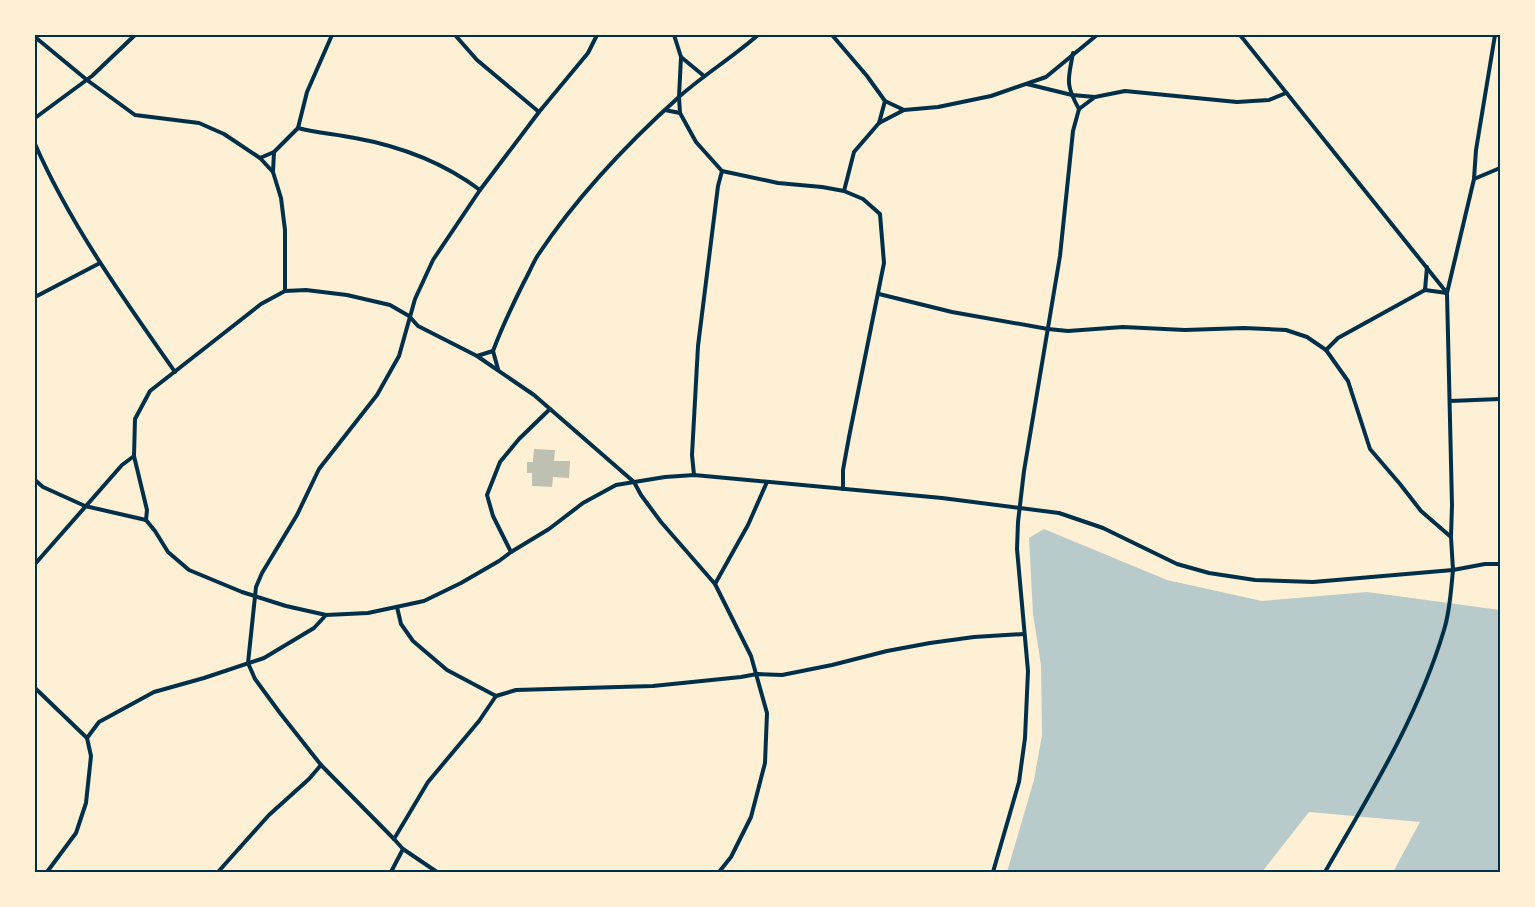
<svg xmlns="http://www.w3.org/2000/svg" width="1535" height="907" viewBox="0 0 1535 907" font-family="'IBM Plex Sans',sans-serif">
	<style>
		.green { fill: #b9caca }
		.building { fill: #bec0b2 }
		.lines { fill: none; stroke-linecap: round; stroke-linejoin: round }
		.service { stroke: #003049; stroke-width: 4 }
		.neatline { fill: none; stroke: #003049; stroke-width: 2 }
	</style>
	<rect width="100%" height="100%" fill="#fdf0d5"/>
	<path class="green" d="M1044,529L1167,580L1262,601L1367,592L1500,610V872H1393L1420,822L1309,812L1262,872H1007L1034,780L1042,735L1041,665L1033,614L1029,538Z"/>
	<path class="building" d="M534,449L555,450L554,461H570L569,478L553,477L552,487L532,486V473H527V462H533Z"/>
	<g class="lines">
		<g class="service">
			<path d="M455,35L477,60L539,112"/>
			<path d="M674,35L681,57L679,97L680,113L696,142L722,171L778,183L822,187L844,191L863,199L880,214L884,263L849,437L843,470V489"/>
			<path d="M832,35L867,76L885,101L904,110L938,107L991,96L1046,77L1097,35"/>
			<path d="M1240,35L1447,293L1452,505L1451,537L1453,570L1485,564H1500"/>
			<path d="M35,37L87,80L135,115L199,123L224,134L260,158L273,172L281,198L285,230V291"/>
			<path d="M1073,53C1068,80 1065,84 1079,109"/>
			<path d="M681,57L704,76"/>
			<path d="M1027,84L1072,95L1095,97"/>
			<path d="M665,110L680,113"/>
			<path d="M35,118L92,76L135,35"/>
			<path d="M879,123L885,101"/>
			<path d="M298,128C317,133 336,134 355,138C399,146 444,163 480,190"/>
			<path d="M35,144C71,226 124,299 175,372"/>
			<path d="M260,158L274,152L298,128L307,92L332,35"/>
			<path d="M273,172L274,152"/>
			<path d="M1474,179L1500,168"/>
			<path d="M844,191L854,152L879,123L904,110"/>
			<path d="M1425,290L1427,267"/>
			<path d="M879,294L952,312L1048,329L1068,331L1123,327L1185,330L1244,328L1286,330L1307,337L1326,350L1348,381L1370,449L1400,484L1421,511L1451,537"/>
			<path d="M35,297L100,263"/>
			<path d="M1326,350L1338,338L1425,290L1447,293L1474,179L1476,150L1495,35"/>
			<path d="M493,351C502,327 513,304 524,282C529,273 533,263 538,255C576,198 630,141 680,96C705,74 733,57 758,35"/>
			<path d="M477,356L493,351L498,369"/>
			<path d="M1450,401L1500,399"/>
			<path d="M694,475L692,455L698,346L718,186L722,171"/>
			<path d="M35,480L43,487L85,506L146,520L155,531L168,552L189,570L242,592L286,606L326,615L368,613L424,601L461,583L499,561L511,552L549,529L583,503L616,485L665,477L694,475L942,498L1059,513L1103,528L1177,564L1209,573L1255,580L1313,582L1453,570C1451,590 1450,611 1444,630C1418,717 1370,794 1325,872"/>
			<path d="M146,520L147,510L134,456L135,419L150,391L261,304L285,291L306,290L347,295L390,305L409,316L418,326L477,356L534,395L634,482L641,495L661,522L715,584L751,656L767,713L765,763L751,817L731,857L719,872"/>
			<path d="M511,552L493,516L487,495L500,462L519,439L550,409"/>
			<path d="M35,564L122,465L134,456"/>
			<path d="M715,584L748,525L767,482"/>
			<path d="M397,607L401,624L413,641L447,670L496,696L516,690L653,686L741,677L757,674L782,675L832,665L887,651L930,643L974,637L1024,634"/>
			<path d="M35,688L87,738L91,756L86,803L76,833L47,872"/>
			<path d="M87,738L99,722L154,692L204,678L264,658L314,628L326,615"/>
			<path d="M394,839L428,782L479,721L496,696"/>
			<path d="M218,872L269,815L309,779L321,765"/>
			<path d="M391,872L403,849"/>
			<path d="M437,872L403,849L394,839L321,765L280,713L255,679L248,663L256,587L262,573L297,515L319,469L377,395L399,356L415,299L433,260L480,190L539,112L588,53L597,35"/>
			<path d="M993,872L1019,782L1025,738L1028,671L1017,549L1018,522L1024,471L1060,256L1073,131L1079,109L1095,97L1125,91L1237,102L1269,100L1286,93"/>
		</g>
	</g>
	<rect width="1535" height="907" fill="none" stroke="#fdf0d5" stroke-width="72"/>
	<rect x="36" y="36" width="1463" height="835" class="neatline"/>
</svg>
